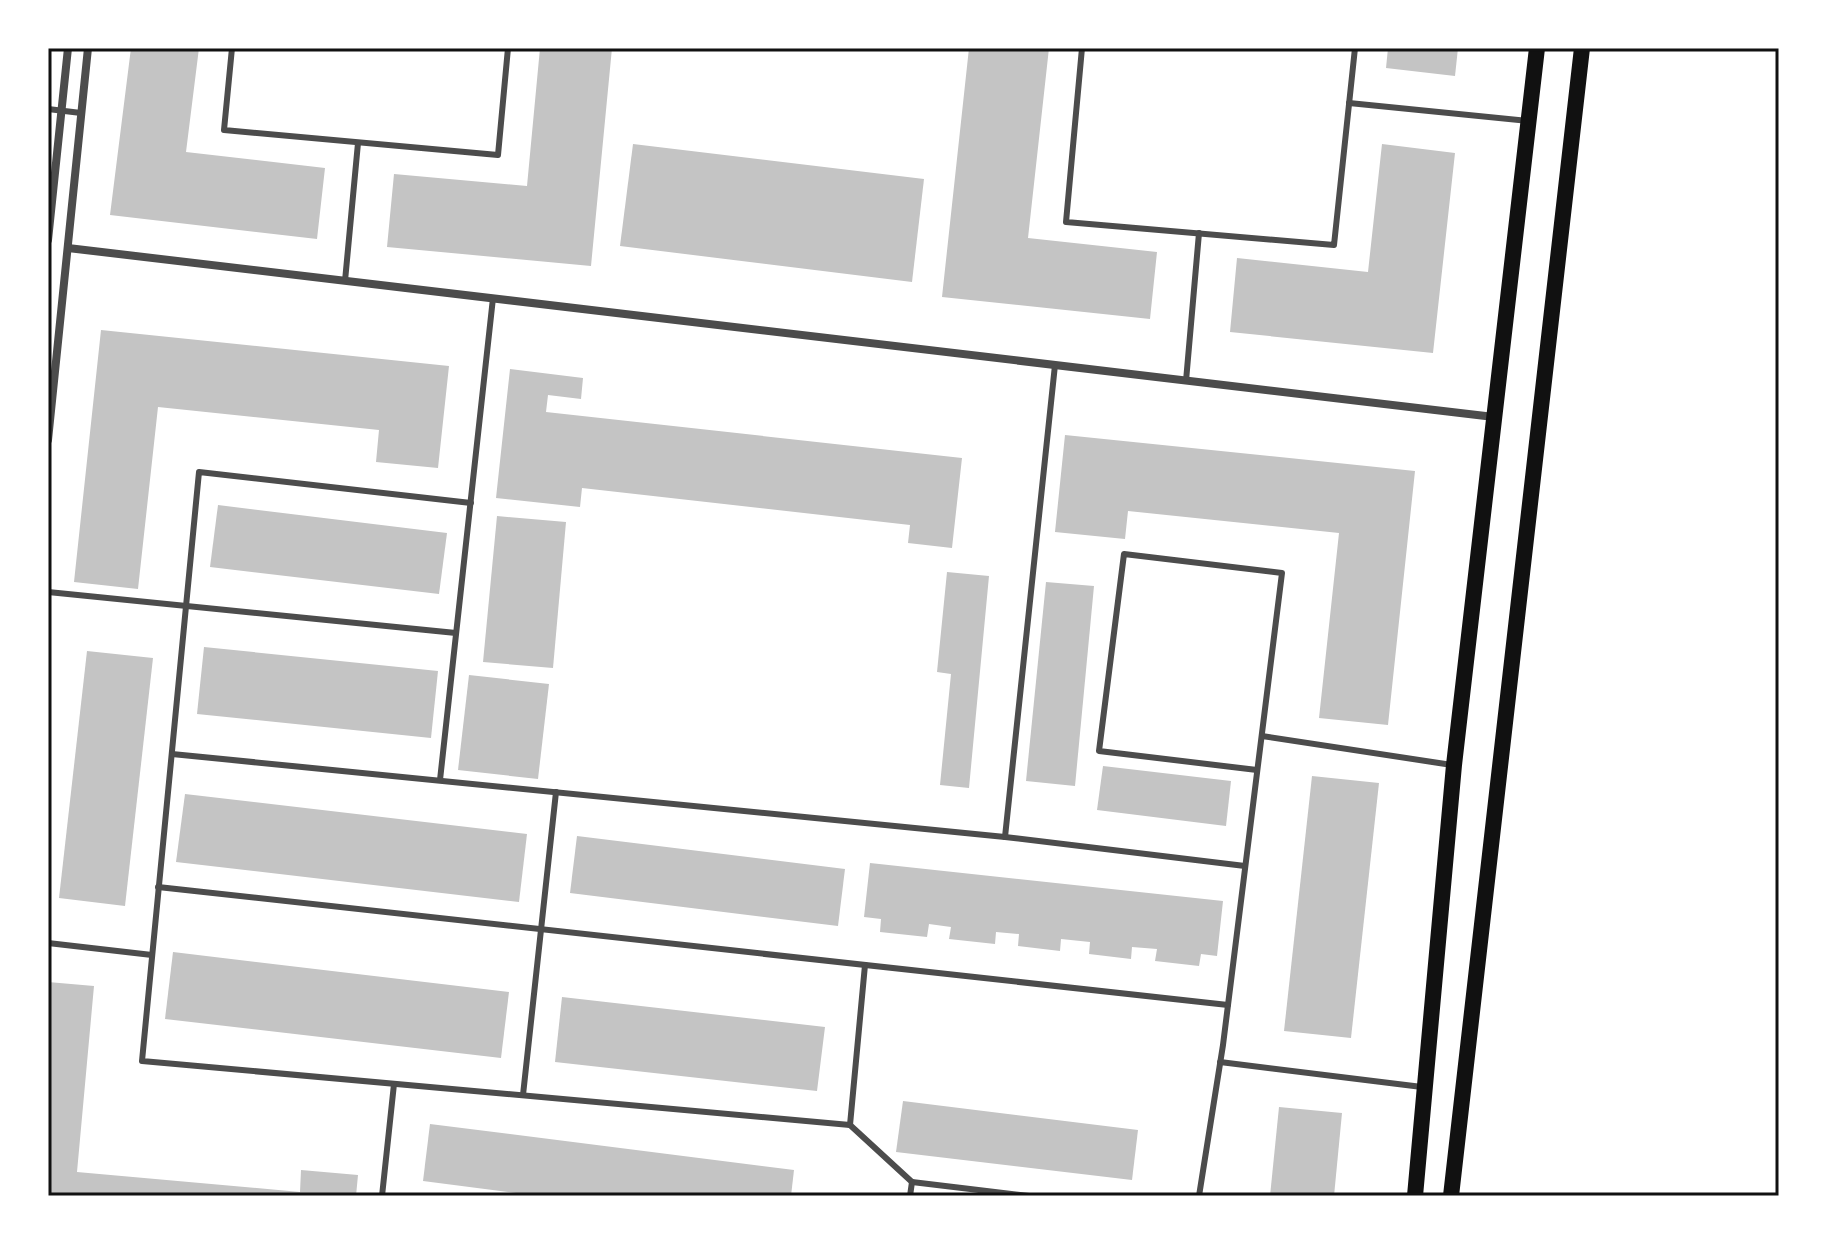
<svg xmlns="http://www.w3.org/2000/svg" width="1827" height="1244" viewBox="0 0 1827 1244" font-family="Poppins,sans-serif">
	<style>
		.building { fill: #c4c4c4 }
		.lines { fill: none; stroke-linecap: round; stroke-linejoin: round }
		.service { stroke: #4c4c4c; stroke-width: 6 }
		.minor { stroke: #4c4c4c; stroke-width: 8 }
		.secondary { stroke: #111; stroke-width: 16 }
		.neatline { fill: none; stroke: #111; stroke-width: 3 }
	</style>
	<rect width="100%" height="100%" fill="#fff"/>
	<g class="building">
		<path d="M131,48H199L186,152L325,168L317,239L110,215Z"/>
		<path d="M540,48H612L591,266L387,247L394,174L527,186Z"/>
		<path d="M969,48H1049L1028,238L1157,252L1150,319L942,297Z"/>
		<path d="M1388,48H1458L1455,76L1386,68Z"/>
		<path d="M633,144L924,179L912,282L620,246Z"/>
		<path d="M1382,144L1455,153L1433,353L1230,332L1237,258L1368,272Z"/>
		<path d="M101,330L449,366L438,468L376,462L379,430L158,407L138,589L74,582Z"/>
		<path d="M510,369L583,378L581,399L548,395L546,412L962,458L952,548L908,543L910,525L582,488L580,507L496,498Z"/>
		<path d="M1065,435L1415,471L1388,725L1319,718L1339,533L1128,511L1125,539L1055,532Z"/>
		<path d="M218,505L447,533L439,594L210,567Z"/>
		<path d="M497,516L566,522L553,668L483,662Z"/>
		<path d="M947,572L989,576L969,788L940,785L951,674L937,672Z"/>
		<path d="M1046,582L1094,586L1075,786L1026,781Z"/>
		<path d="M204,647L438,671L431,738L197,714Z"/>
		<path d="M87,651L153,658L125,906L59,898Z"/>
		<path d="M469,675L549,684L538,779L458,770Z"/>
		<path d="M1103,766L1231,781L1226,826L1097,810Z"/>
		<path d="M1312,776L1379,783L1351,1038L1284,1031Z"/>
		<path d="M185,794L527,834L519,902L176,862Z"/>
		<path d="M577,836L845,869L838,926L570,893Z"/>
		<path d="M870,863L1223,901L1217,956L1201,954L1199,966L1155,961L1157,949L1132,947L1131,959L1089,954L1090,942L1061,939L1060,951L1018,946L1019,934L996,932L995,944L949,939L951,927L929,924L927,937L880,932L881,919L864,917Z"/>
		<path d="M173,952L509,992L501,1058L165,1019Z"/>
		<path d="M48,982L94,986L77,1172L300,1192L301,1170L358,1175L356,1196H48Z"/>
		<path d="M562,997L825,1027L817,1091L555,1062Z"/>
		<path d="M903,1101L1138,1130L1132,1180L896,1152Z"/>
		<path d="M1279,1107L1342,1113L1334,1196H1270Z"/>
		<path d="M430,1124L794,1170L791,1196H540L423,1181Z"/>
	</g>
	<g class="lines">
		<g class="service">
			<path d="M232,48L224,130L498,155L508,48"/>
			<path d="M1082,48L1066,222L1334,245L1355,48"/>
			<path d="M1349,103L1528,121"/>
			<path d="M48,109L81,113"/>
			<path d="M345,281L358,143"/>
			<path d="M1186,381L1199,233"/>
			<path d="M471,503L199,472L142,1061L850,1125L912,1182L1029,1196"/>
			<path d="M48,592L456,633"/>
			<path d="M1262,736L1452,765"/>
			<path d="M172,754L1005,837L1245,866"/>
			<path d="M440,780L493,298"/>
			<path d="M1005,837L1055,365"/>
			<path d="M158,887L1228,1005"/>
			<path d="M48,943L152,955"/>
			<path d="M1220,1062L1422,1087"/>
			<path d="M523,1095L556,792"/>
			<path d="M850,1125L865,965"/>
			<path d="M382,1196L394,1084"/>
			<path d="M910,1196L912,1182"/>
			<path d="M1199,1196L1223,1045L1282,573L1124,554L1099,751L1257,770"/>
		</g>
		<g class="minor">
			<path d="M48,240L68,48"/>
			<path d="M68,248L1494,417"/>
			<path d="M48,440L88,48"/>
		</g>
		<g class="secondary">
			<path d="M1415,1196L1454,765L1537,48"/>
			<path d="M1451,1196L1582,48"/>
		</g>
	</g>
	<rect width="1827" height="1244" fill="none" stroke="#ffffff" stroke-width="100"/>
	<rect x="50" y="50" width="1727" height="1144" class="neatline"/>
</svg>
